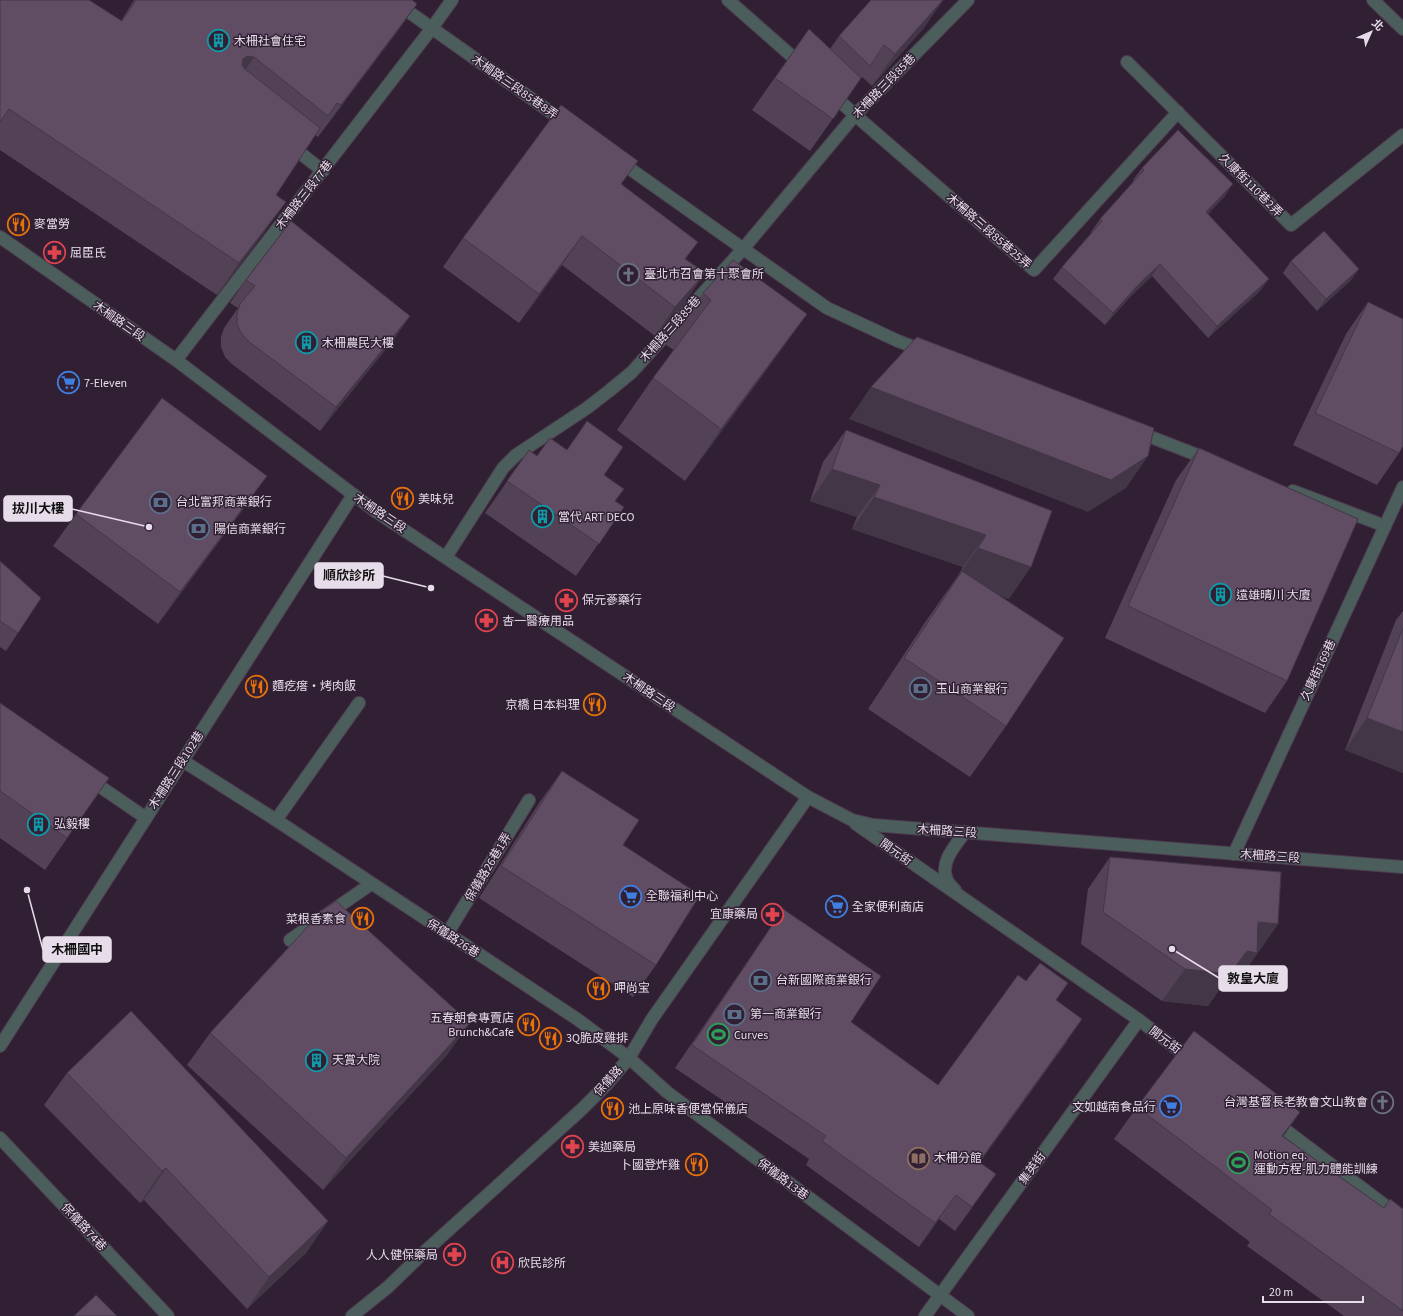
<svg xmlns="http://www.w3.org/2000/svg" width="1403" height="1316" viewBox="0 0 1403 1316" font-family="'Source Sans 3','Noto Sans TC',sans-serif">
	<style>
		.lines { fill: none; stroke-linecap: round; stroke-linejoin: round }
		.minor-casing { stroke: #4e3e51; stroke-width: 14 }
		.minor { stroke: #4b5e5b; stroke-width: 12 }
		.wall { fill: #534256 }
		.shaded-wall { fill: #433646 }
		.building { fill: #604d64; stroke: #433646 }
		.labels { text-anchor: middle; stroke-width: 3; stroke-linejoin: round; paint-order: stroke }
		.poi-label { font-size: 12px; fill: #e7dce9; stroke: #312034; text-anchor: start }
		.street-label { font-size: 12px; fill: #e7dce9; stroke: #312034 }
		.leader { fill: none; stroke: #e7dce9; stroke-width: 1.5 }
		.callout-dot { fill: #e7dce9; stroke: #312034; stroke-width: 1.5 }
		.callout { fill: #e7dce9; stroke: #e7dce9; stroke-width: 1.5 }
		.callout-label { font-size: 13px; text-anchor: middle; font-weight: bold; fill: #111 }
	</style>
	<rect width="100%" height="100%" fill="#312034"/>
	<g class="lines">
		<defs>
			<g id="minor">
				<path d="M392,0L566,123"/>
				<path d="M728,0L803,66"/>
				<path d="M1373,0L1403,29"/>
				<path d="M1127,62L1291,225L1403,135"/>
				<path d="M832,94L855,115L1034,270L1178,112"/>
				<path d="M290,145L323,171"/>
				<path d="M619,161L827,308L898,341L924,351"/>
				<path d="M0,237L176,360L375,511L808,797L852,820L873,825L1403,867"/>
				<path d="M176,360L432,28L452,0"/>
				<path d="M1138,432L1210,460"/>
				<path d="M1293,491L1385,526"/>
				<path d="M446,557L503,468L516,455L587,408L609,391L632,372L743,249L855,115L968,0"/>
				<path d="M183,761L276,820L577,1019L629,1058L667,1092L968,1316"/>
				<path d="M89,779L146,818"/>
				<path d="M276,820L359,703"/>
				<path d="M856,824L1139,1020L1193,1061"/>
				<path d="M1234,854L1403,487"/>
				<path d="M955,890C952,887 948,883 947,880C939,862 956,845 965,832"/>
				<path d="M447,934L529,800"/>
				<path d="M290,940L371,884"/>
				<path d="M0,1046L353,495"/>
				<path d="M1275,1122L1403,1219"/>
				<path d="M0,1138L168,1316"/>
				<path d="M352,1316L388,1287L420,1256L582,1109L607,1084L629,1058L652,1019L808,797"/>
				<path d="M925,1316L1139,1020"/>
			</g>
		</defs>
		<use href="#minor" class="minor-casing"/>
		<use href="#minor" class="minor"/>
	</g>
	<g class="wall">
		<path d="M0,0L121,21L134,0H412L417,4L394,36L318,137L315,135L276,195L263,234L217,295L0,150Z"/>
		<path d="M871,0H943L923,29L872,86L862,77L810,151L752,110L809,29L830,49L839,36Z"/>
		<path d="M1142,168L1225,196L1208,214L1260,291L1208,338L1152,276L1130,297L1105,325L1053,279L1062,267L1092,232H1091L1100,219L1134,181L1133,180Z"/>
		<path d="M622,184L686,259L705,273L685,302L655,336L562,265L519,323L443,267L463,238Z"/>
		<path d="M1291,261L1359,269L1350,281L1317,311L1283,273Z"/>
		<path d="M246,280L410,316L394,339L320,431L232,364L225,357L221,347V337L224,328L238,308L230,303Z"/>
		<path d="M703,293L807,314L770,365L685,481L617,430L653,378L674,350L666,345Z"/>
		<path d="M1368,302L1399,453L1377,485L1293,445L1346,334Z"/>
		<path d="M846,430L1052,511L1009,599L999,595L1006,726L970,777L868,709L926,621L957,577L963,567L852,529L857,517L810,501L823,462Z"/>
		<path d="M1199,448L1287,681L1265,713L1105,638L1176,480Z"/>
		<path d="M529,450L537,456L567,450L604,475L615,501L624,507L576,576L485,513Z"/>
		<path d="M244,508L158,624L53,546L76,514Z"/>
		<path d="M0,561L18,633L6,651L0,647Z"/>
		<path d="M1403,611V773L1345,750L1396,620Z"/>
		<path d="M0,703L109,778L45,870L0,838Z"/>
		<path d="M562,771L623,845L656,965L633,997L479,898L539,803Z"/>
		<path d="M1110,857L1278,924L1235,985L1224,983L1208,1006L1162,1001L1081,944L1088,889Z"/>
		<path d="M783,909L851,1022L938,1085L1026,981L1056,1000L1066,1043L980,1162L979,1198L955,1231L939,1219L919,1247L806,1165L809,1159L675,1068Z"/>
		<path d="M210,1033L447,1055L323,1190L187,1065Z"/>
		<path d="M67,1073L328,1221L306,1253L247,1309L144,1200L140,1203L44,1105Z"/>
		<path d="M1137,1107L1300,1112L1283,1137L1384,1208L1403,1209V1316H1344L1247,1246L1250,1242L1114,1139Z"/>
	</g>
	<g class="shaded-wall">
		<path d="M943,0L923,29L872,86L895,54Z"/>
		<path d="M417,4L394,36L318,137L341,105Z"/>
		<path d="M247,56L254,57L232,89L243,59Z"/>
		<path d="M1233,184L1225,196L1198,224L1206,212Z"/>
		<path d="M286,202L263,234L217,295L239,263Z"/>
		<path d="M582,236L562,265L519,323L539,294Z"/>
		<path d="M1160,264L1152,276L1130,297L1105,325L1113,313L1138,285Z"/>
		<path d="M1359,269L1350,281L1317,311L1326,299Z"/>
		<path d="M705,273L685,302L655,336L675,307Z"/>
		<path d="M1269,279L1260,291L1208,338L1217,326Z"/>
		<path d="M807,314L770,365L685,481L721,429Z"/>
		<path d="M410,316L394,339L320,431L336,407Z"/>
		<path d="M871,387L1148,456L1126,488L1088,512L849,419Z"/>
		<path d="M832,469L880,485L857,517L810,501Z"/>
		<path d="M267,476L244,508L158,624L180,592Z"/>
		<path d="M874,497L986,535L963,567L852,529Z"/>
		<path d="M978,548L1031,567L1009,599L955,580Z"/>
		<path d="M1367,718L1403,732V773L1345,750Z"/>
		<path d="M1258,922L1278,924L1235,985L1224,983L1208,1006L1162,1001L1185,969Z"/>
		<path d="M1082,1019L1066,1043L963,1185L979,1162Z"/>
		<path d="M470,1023L447,1055L323,1190L346,1158Z"/>
		<path d="M1300,1112L1278,1144L1282,1136Z"/>
		<path d="M166,1168L144,1200L140,1203L162,1171Z"/>
		<path d="M996,1174L979,1198L955,1231L972,1207Z"/>
		<path d="M956,1195L939,1219L919,1247L935,1223Z"/>
		<path d="M328,1221L306,1253L247,1309L269,1277Z"/>
	</g>
	<g class="building">
		<path d="M0,0H89L122,21L136,0H412L417,4L341,105L337,103L328,116L254,57L247,56L243,59L242,65L245,69L320,128L276,195L286,202L239,263L9,109L0,122Z"/>
		<path d="M871,0H943L895,54L884,45L870,66L839,36Z"/>
		<path d="M809,29L861,78L833,119L775,78Z"/>
		<path d="M561,105L638,161L621,184L698,242L685,259L705,273L675,307L582,236L539,294L463,238Z"/>
		<path d="M1178,130L1233,184L1206,212L1269,279L1217,326L1160,264L1138,285L1113,313L1062,267L1102,221L1100,219L1144,170L1142,168Z"/>
		<path d="M291,221L410,316L336,407L248,341L241,333L237,324V314L240,304L255,286L246,280Z"/>
		<path d="M1324,231L1359,269L1326,299L1291,261Z"/>
		<path d="M733,260L807,314L721,429L653,378L711,300L703,293Z"/>
		<path d="M1368,302L1403,319V446L1399,453L1315,413Z"/>
		<path d="M917,337L1154,428L1148,456L1111,480L871,387Z"/>
		<path d="M162,398L267,476L180,592L76,514Z"/>
		<path d="M587,421L623,447L604,475L624,489L615,501L624,507L599,544L507,481L529,450L537,456L550,438L567,450Z"/>
		<path d="M846,430L1052,511L1031,567L978,548L986,535L874,497L880,485L832,469Z"/>
		<path d="M1199,448L1358,519L1287,681L1128,606Z"/>
		<path d="M0,561L41,598L18,633L0,621Z"/>
		<path d="M962,571L1064,638L1006,726L904,658Z"/>
		<path d="M1403,628V732L1367,718Z"/>
		<path d="M0,703L109,778L67,838L0,791Z"/>
		<path d="M562,771L639,820L623,845L700,895L656,965L501,866Z"/>
		<path d="M1110,857L1281,872L1278,924L1258,922L1257,953L1247,951L1230,974L1185,969L1103,912Z"/>
		<path d="M336,901L470,1023L346,1158L210,1033L323,910Z"/>
		<path d="M783,909L881,976L851,1022L938,1085L1018,975L1026,981L1040,963L1068,983L1056,1000L1082,1019L979,1162L996,1174L972,1207L956,1195L935,1223L822,1141L826,1136L692,1045Z"/>
		<path d="M131,1011L328,1221L269,1277L166,1168L162,1171L67,1073Z"/>
		<path d="M1194,1031L1300,1112L1282,1136L1384,1208L1390,1199L1403,1209V1311L1269,1214L1272,1210L1137,1107Z"/>
		<path d="M96,1295L117,1316H74Z"/>
	</g>
	<defs>
		<symbol id="building-ring" viewBox="-11 -11 22 22"><circle r="9.5" fill="#312034" stroke="#0f9aa8" stroke-width="1.5"/><path d="M-4-6H4V6H1V3H-1V6H-4ZM-2.5-4.3h1.7v1.8h-1.7ZM.8-4.3h1.7v1.8H.8ZM-2.5-1h1.7V.8h-1.7ZM.8-1h1.7V.8H.8Z" fill="#0f9aa8"/></symbol>
		<symbol id="restaurant-ring" viewBox="-11 -11 22 22"><circle r="9.5" fill="#312034" stroke="#e8710a" stroke-width="1.5"/><path d="M-5-6h1v4h1v-4h1v4h1v-4h1v5L-1.5 .5V6h-2V.5L-5-1ZM5-6V6H3V1.5H1.5Q1.5-4 5-6Z" fill="#e8710a"/></symbol>
		<symbol id="pharmacy-ring" viewBox="-11 -11 22 22"><circle r="9.5" fill="#312034" stroke="#e0444e" stroke-width="1.5"/><path d="M-2-6h4v4h4v4h-4v4h-4v-4h-4v-4h4Z" fill="#e0444e"/></symbol>
		<symbol id="church-ring" viewBox="-11 -11 22 22"><circle r="9.5" fill="#312034" stroke="#6b7280" stroke-width="1.5"/><path d="M-1.2-6h2.4v3.5h3.3v2.4h-3.3V6h-2.4V-.1h-3.3v-2.4h3.3Z" fill="#6b7280"/></symbol>
		<symbol id="supermarket-ring" viewBox="-11 -11 22 22"><circle r="9.5" fill="#312034" stroke="#3f7fe0" stroke-width="1.5"/><path d="M-6-5.5h2.5l.6 2H6L4.5 2H-2.5L-4.4-4H-6ZM-1.5 3.2a1.3 1.3 0 1 0 .1 0ZM3 3.2a1.3 1.3 0 1 0 .1 0Z" fill="#3f7fe0"/></symbol>
		<symbol id="bank-ring" viewBox="-11 -11 22 22"><circle r="9.5" fill="#312034" stroke="#5c6f8a" stroke-width="1.5"/><path d="M-6-4H6V4H-6ZM0-2.3a2.3 2.3 0 1 0 0 4.6a2.3 2.3 0 1 0 0-4.6Z" fill="#5c6f8a"/></symbol>
		<symbol id="stadium-ring" viewBox="-11 -11 22 22"><circle r="9.5" fill="#312034" stroke="#2e9e5b" stroke-width="1.5"/><path d="M0-5a6.5 5 0 1 0 0 10a6.5 5 0 1 0 0-10ZM-3.5-1.8h7v3.6h-7Z" fill="#2e9e5b"/></symbol>
		<symbol id="library-ring" viewBox="-11 -11 22 22"><circle r="9.5" fill="#312034" stroke="#8d6e63" stroke-width="1.5"/><path d="M-6-4Q-3-5.5-.7-3.5V5Q-3 3-6 4ZM6-4Q3-5.5 .7-3.5V5Q3 3 6 4Z" fill="#8d6e63"/></symbol>
		<symbol id="hospital-ring" viewBox="-11 -11 22 22"><circle r="9.5" fill="#312034" stroke="#e0444e" stroke-width="1.5"/><path d="M-5-5h3v3.5h4V-5h3V5h-3V1.5h-4V5h-3Z" fill="#e0444e"/></symbol>
	</defs>
	<g fill-rule="evenodd">
		<use href="#building-ring" x="206" y="28" width="25" height="25"/>
		<use href="#restaurant-ring" x="6" y="212" width="25" height="25"/>
		<use href="#pharmacy-ring" x="42" y="240" width="25" height="25"/>
		<use href="#church-ring" x="616" y="262" width="25" height="25"/>
		<use href="#building-ring" x="294" y="330" width="25" height="25"/>
		<use href="#supermarket-ring" x="56" y="370" width="25" height="25"/>
		<use href="#restaurant-ring" x="390" y="486" width="25" height="25"/>
		<use href="#bank-ring" x="148" y="490" width="25" height="25"/>
		<use href="#building-ring" x="530" y="504" width="25" height="25"/>
		<use href="#bank-ring" x="186" y="516" width="25" height="25"/>
		<use href="#building-ring" x="1208" y="582" width="25" height="25"/>
		<use href="#pharmacy-ring" x="554" y="588" width="25" height="25"/>
		<use href="#pharmacy-ring" x="474" y="608" width="25" height="25"/>
		<use href="#restaurant-ring" x="244" y="674" width="25" height="25"/>
		<use href="#bank-ring" x="908" y="676" width="25" height="25"/>
		<use href="#restaurant-ring" x="582" y="692" width="25" height="25"/>
		<use href="#building-ring" x="26" y="812" width="25" height="25"/>
		<use href="#supermarket-ring" x="618" y="884" width="25" height="25"/>
		<use href="#supermarket-ring" x="824" y="894" width="25" height="25"/>
		<use href="#pharmacy-ring" x="760" y="902" width="25" height="25"/>
		<use href="#restaurant-ring" x="350" y="906" width="25" height="25"/>
		<use href="#bank-ring" x="748" y="968" width="25" height="25"/>
		<use href="#restaurant-ring" x="586" y="976" width="25" height="25"/>
		<use href="#bank-ring" x="722" y="1002" width="25" height="25"/>
		<use href="#restaurant-ring" x="516" y="1012" width="25" height="25"/>
		<use href="#stadium-ring" x="706" y="1022" width="25" height="25"/>
		<use href="#restaurant-ring" x="538" y="1026" width="25" height="25"/>
		<use href="#building-ring" x="304" y="1048" width="25" height="25"/>
		<use href="#church-ring" x="1370" y="1090" width="25" height="25"/>
		<use href="#supermarket-ring" x="1158" y="1094" width="25" height="25"/>
		<use href="#restaurant-ring" x="600" y="1096" width="25" height="25"/>
		<use href="#pharmacy-ring" x="560" y="1134" width="25" height="25"/>
		<use href="#library-ring" x="906" y="1146" width="25" height="25"/>
		<use href="#stadium-ring" x="1226" y="1150" width="25" height="25"/>
		<use href="#restaurant-ring" x="684" y="1152" width="25" height="25"/>
		<use href="#pharmacy-ring" x="442" y="1242" width="25" height="25"/>
		<use href="#hospital-ring" x="490" y="1250" width="25" height="25"/>
	</g>
	<g class="labels">
		<g class="poi-label">
			<text x="234" y="45">木柵社會住宅</text>
			<text x="34" y="228">麥當勞</text>
			<text x="70" y="257">屈臣氏</text>
			<text x="644" y="278">臺北市召會第十聚會所</text>
			<text x="322" y="347">木柵農民大樓</text>
			<text x="84" y="387">7-Eleven</text>
			<text x="418" y="503">美味兒</text>
			<text x="176" y="506">台北富邦商業銀行</text>
			<text x="558" y="521">當代 ART DECO</text>
			<text x="214" y="533">陽信商業銀行</text>
			<text x="1236" y="599">遠雄晴川 大廈</text>
			<text x="582" y="604">保元蔘藥行</text>
			<text x="502" y="625">杏一醫療用品</text>
			<text x="272" y="690">麵疙瘩‧烤肉飯</text>
			<text x="936" y="693">玉山商業銀行</text>
			<text x="580" y="709" text-anchor="end">京橋 日本料理</text>
			<text x="54" y="828">弘毅樓</text>
			<text x="646" y="900">全聯福利中心</text>
			<text x="852" y="911">全家便利商店</text>
			<text x="758" y="918" text-anchor="end">宜康藥局</text>
			<text x="346" y="923" text-anchor="end">菜根香素食</text>
			<text x="776" y="984">台新國際商業銀行</text>
			<text x="614" y="992">呷尚宝</text>
			<text x="750" y="1018">第一商業銀行</text>
			<text x="514" y="1022" text-anchor="end">五春朝食專賣店<tspan x="514" dy="14">Brunch&amp;Cafe</tspan></text>
			<text x="734" y="1039">Curves</text>
			<text x="566" y="1042">3Q脆皮雞排</text>
			<text x="332" y="1064">天賞大院</text>
			<text x="1368" y="1106" text-anchor="end">台灣基督長老教會文山教會</text>
			<text x="1156" y="1111" text-anchor="end">文如越南食品行</text>
			<text x="628" y="1113">池上原味香便當保儀店</text>
			<text x="588" y="1151">美迦藥局</text>
			<text x="1254" y="1159">Motion eq.<tspan x="1254" dy="14">運動方程-肌力體能訓練</tspan></text>
			<text x="934" y="1162">木柵分館</text>
			<text x="680" y="1169" text-anchor="end">卜國登炸雞</text>
			<text x="438" y="1259" text-anchor="end">人人健保藥局</text>
			<text x="518" y="1267">欣民診所</text>
		</g>
		<g class="street-label">
			<text transform="translate(884 86) rotate(-46)" y="4">木柵路三段85巷</text>
			<text transform="translate(515 87) rotate(35)" y="4">木柵路三段85巷8弄</text>
			<text transform="translate(1251 185) rotate(45)" y="4">久康街110巷2弄</text>
			<text transform="translate(304 195) rotate(-52)" y="4">木柵路三段77巷</text>
			<text transform="translate(989 231) rotate(41)" y="4">木柵路三段85巷25弄</text>
			<text transform="translate(119 321) rotate(35)" y="4">木柵路三段</text>
			<text transform="translate(670 329) rotate(-48)" y="4">木柵路三段85巷</text>
			<text transform="translate(380 513) rotate(34)" y="4">木柵路三段</text>
			<text transform="translate(1318 670) rotate(-65)" y="4">久康街169巷</text>
			<text transform="translate(649 692) rotate(34)" y="4">木柵路三段</text>
			<text transform="translate(176 770) rotate(-57)" y="4">木柵路三段102巷</text>
			<text transform="translate(947 831) rotate(4)" y="4">木柵路三段</text>
			<text transform="translate(896 852) rotate(35)" y="4">開元街</text>
			<text transform="translate(1270 856) rotate(4)" y="4">木柵路三段</text>
			<text transform="translate(488 867) rotate(-59)" y="4">保儀路26巷1弄</text>
			<text transform="translate(453 938) rotate(33)" y="4">保儀路26巷</text>
			<text transform="translate(1165 1040) rotate(37)" y="4">開元街</text>
			<text transform="translate(608 1081) rotate(-48)" y="4">保儀路</text>
			<text transform="translate(1032 1168) rotate(-54)" y="4">集英街</text>
			<text transform="translate(783 1179) rotate(37)" y="4">保儀路13巷</text>
			<text transform="translate(84 1227) rotate(47)" y="4">保儀路74巷</text>
		</g>
	</g>
	<path class="leader" d="M149 527L72 509M431 588L383 576M27 890L43 950M1172 949L1219 978"/>
	<g class="callout-dot">
		<circle cx="149" cy="527" r="4"/>
		<circle cx="431" cy="588" r="4"/>
		<circle cx="27" cy="890" r="4"/>
		<circle cx="1172" cy="949" r="4"/>
	</g>
	<g class="callout">
		<rect x="4" y="496" width="68" height="25" rx="4"/>
		<rect x="315" y="563" width="68" height="25" rx="4"/>
		<rect x="43" y="937" width="68" height="25" rx="4"/>
		<rect x="1219" y="966" width="68" height="25" rx="4"/>
	</g>
	<g class="callout-label">
		<text x="38" y="513">拔川大樓</text>
		<text x="349" y="580">順欣診所</text>
		<text x="77" y="954">木柵國中</text>
		<text x="1253" y="983">敦皇大廈</text>
	</g>
	<g transform="translate(1371 32) rotate(45)" stroke="#312034" stroke-width="3" paint-order="stroke">
	<path d="M0-3L7 15L0 10L-7 15Z" fill="#e7dce9"/>
	<text y="-6" font-size="11" font-weight="bold" text-anchor="middle" fill="#e7dce9">北</text>
	</g>
	<path d="M1263 1296v6h100v-6" fill="none" stroke="#e7dce9" stroke-width="2"/>
	<text x="1269" y="1296" font-size="12" fill="#e7dce9" stroke="#312034" stroke-width="3" paint-order="stroke">20 m</text>
</svg>
